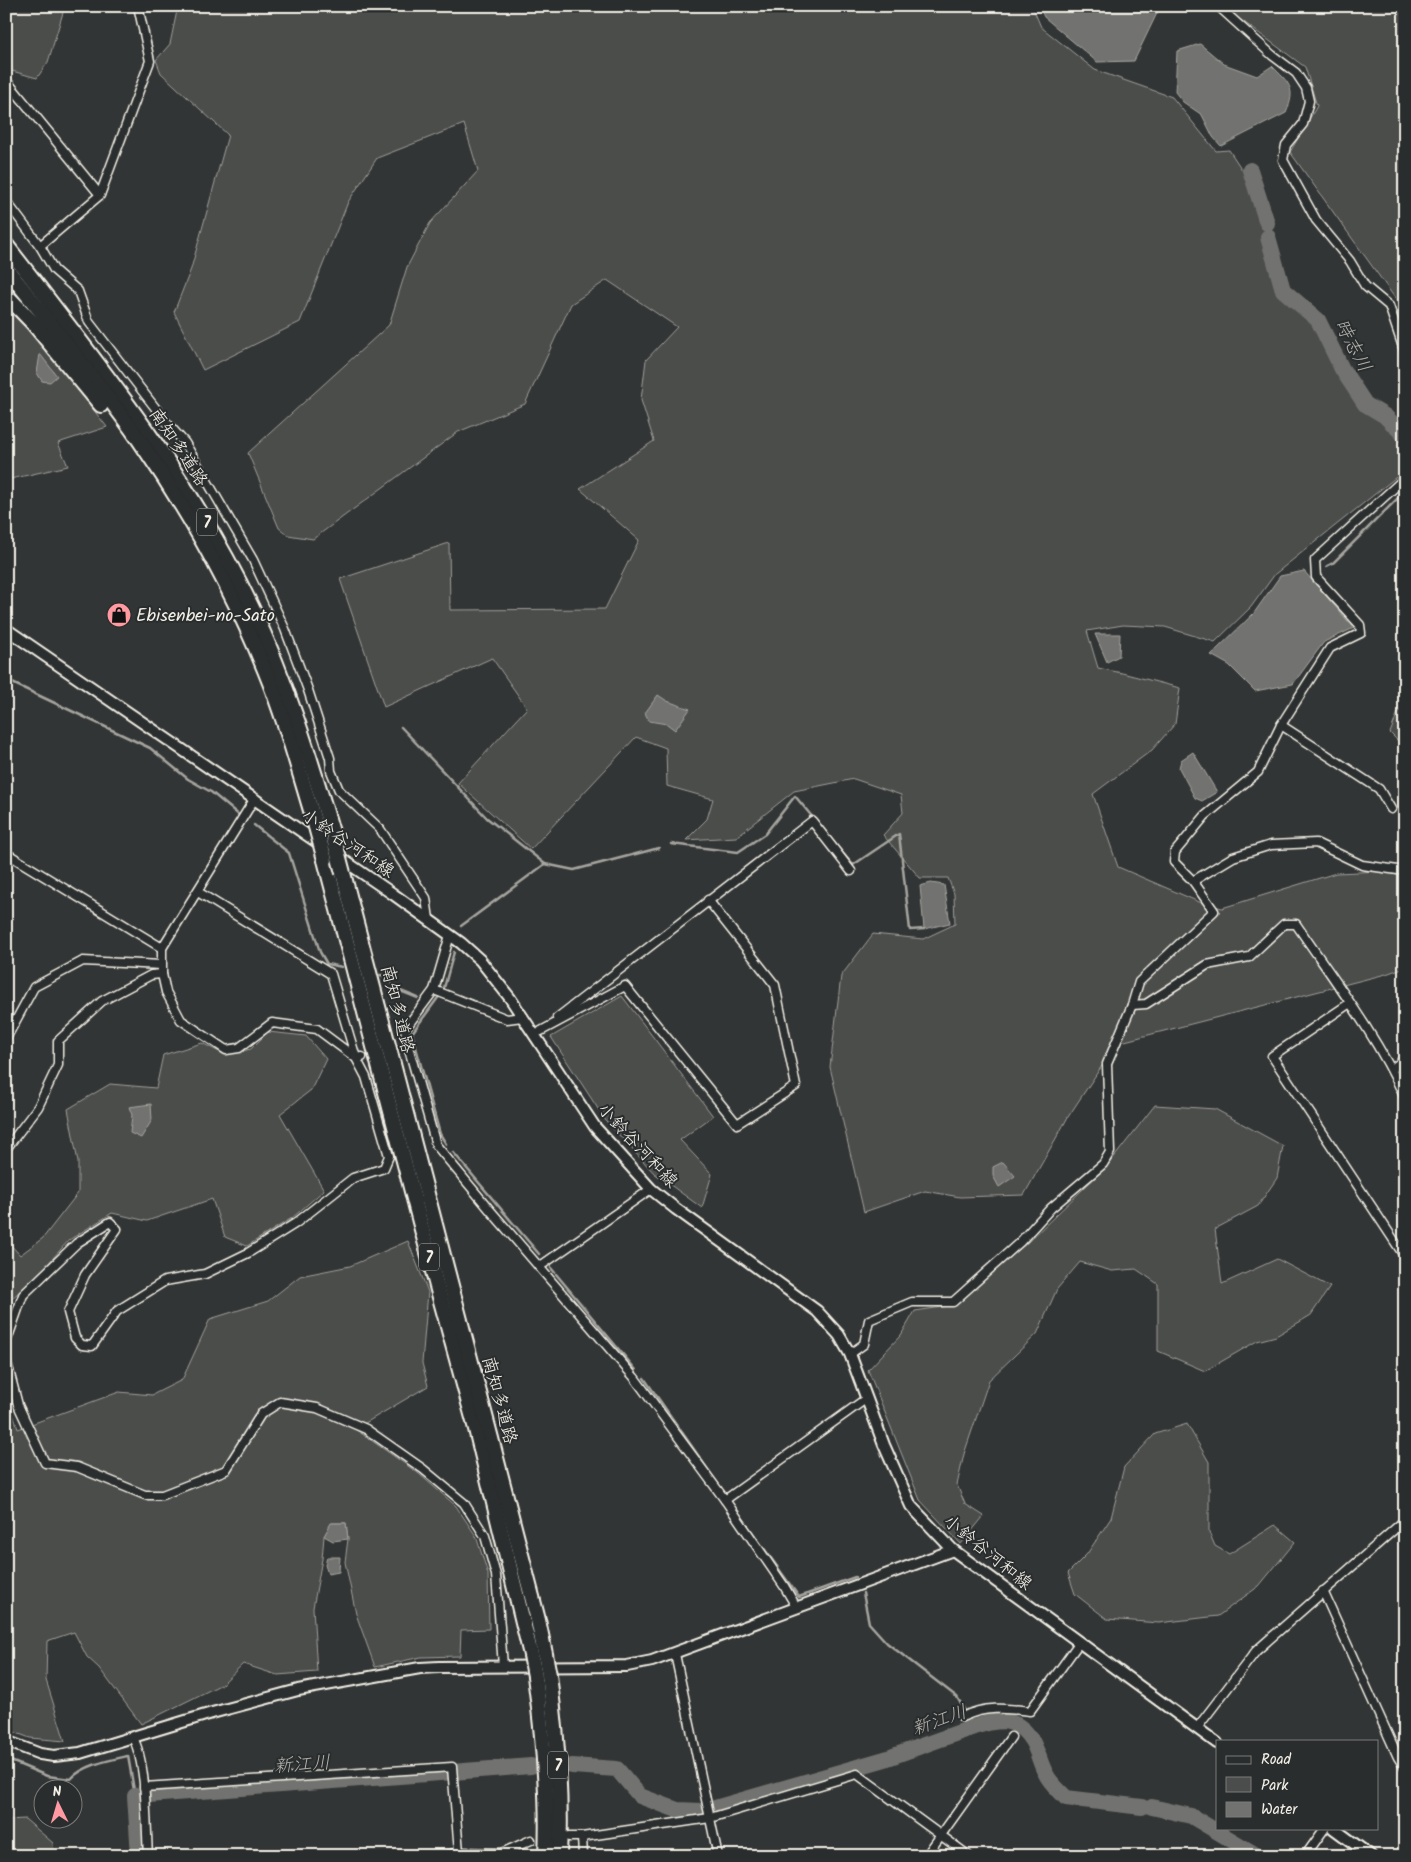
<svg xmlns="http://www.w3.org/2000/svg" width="1411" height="1862" viewBox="0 0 1411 1862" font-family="Kalam,'Klee One',sans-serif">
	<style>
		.green { fill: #4b4d4c; stroke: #a09f9a }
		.water { fill: #727370; stroke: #a6a5a0 }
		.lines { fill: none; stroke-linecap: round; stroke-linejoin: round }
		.stream { stroke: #a6a5a0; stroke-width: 2.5 }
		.river { stroke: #727370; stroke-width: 16 }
		.street-casing { stroke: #f4f1e8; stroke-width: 11 }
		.secondary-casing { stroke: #f4f1e8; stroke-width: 14 }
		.highway-casing { stroke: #f4f1e8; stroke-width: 18 }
		.street { stroke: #2a2d2e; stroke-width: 8 }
		.secondary { stroke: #2a2d2e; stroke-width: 10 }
		.highway { stroke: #2a2d2e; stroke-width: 14 }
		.highway-bridge-casing { stroke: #f4f1e8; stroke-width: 18; stroke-linecap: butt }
		.highway-bridge { stroke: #2a2d2e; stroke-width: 14 }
		.labels { text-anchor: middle; stroke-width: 4; stroke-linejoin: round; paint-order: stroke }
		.shield { fill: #2a2d2e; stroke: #b7b6b0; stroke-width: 1 }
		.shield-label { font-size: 16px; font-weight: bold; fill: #f4f1e8 }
		.street-label { font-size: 18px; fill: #f4f1e8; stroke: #2a2d2e }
		.poi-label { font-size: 18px; fill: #f4f1e8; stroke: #2a2d2e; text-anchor: start }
		.water-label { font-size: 19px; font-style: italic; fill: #b3b2ac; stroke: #2a2d2e }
	</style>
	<rect width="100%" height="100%" fill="#323535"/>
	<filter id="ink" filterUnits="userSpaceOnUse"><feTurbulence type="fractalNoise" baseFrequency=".02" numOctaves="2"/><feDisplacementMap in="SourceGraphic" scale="10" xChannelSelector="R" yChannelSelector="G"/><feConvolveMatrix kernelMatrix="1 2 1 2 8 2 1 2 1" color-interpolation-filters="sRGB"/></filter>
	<g filter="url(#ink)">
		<g class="green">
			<path d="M6,6H65L48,62L37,78L12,71Z"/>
			<path d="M178,6H1032L1041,27L1095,70L1172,97L1216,151L1229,150L1270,212L1278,293L1315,323L1336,371L1376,417L1405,446V470L1275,574L1251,607L1215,642L1165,627L1123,625L1087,631L1098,668L1122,673L1180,688L1175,724L1152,750L1093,794L1118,867L1199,902L1222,908L1336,873L1405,870V967L1386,974L1117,1043L1068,1117L1024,1195L960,1197L925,1191L864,1212L830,1067L841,976L873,934L923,939L955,924L954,894L948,878H920L883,835L903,813L901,795L854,779L794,791L736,837L686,840L707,819L713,799L667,786L666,748L636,737L531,849L458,783L527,708L492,658L384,707L340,579L449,543L450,610L605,609L639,540L580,489L654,441L641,400L646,360L677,327L607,280L571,304L525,404L458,432L313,539L288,535L279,528L248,453L389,325L407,267L430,223L478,171L464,124L377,158L348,202L300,322L203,370L174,312L191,269L228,135L161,73L156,60L170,44Z"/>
			<path d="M1222,6H1405V312L1290,152L1317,106L1305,67Z"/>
			<path d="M6,306L14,309L107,427L58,443L68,466L6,480Z"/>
			<path d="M1405,709V748L1390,733L1398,712Z"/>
			<path d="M622,996L713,1116L680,1140L712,1174L702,1208L654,1173L606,1121L551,1037Z"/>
			<path d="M268,1032L306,1036L326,1059L311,1090L280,1114L324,1190L292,1218L247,1246L225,1237L212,1199L147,1221L112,1213L69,1240L38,1275L10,1300L6,1315V1240L20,1255L43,1238L78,1193V1162L68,1109L110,1084L156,1088L163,1055L202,1043L225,1055L251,1049Z"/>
			<path d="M1155,1105L1215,1109L1283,1146L1277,1178L1258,1206L1215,1229L1222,1284L1277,1259L1330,1287L1311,1315L1276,1336L1257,1341L1205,1371L1158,1351V1284L1136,1269L1112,1271L1080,1262L1057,1289L1037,1334L989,1380L964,1454L957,1485L965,1504L984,1516L961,1544L920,1500L868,1370L901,1335L915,1311L956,1305L1028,1242L1108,1165Z"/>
			<path d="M408,1241L428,1292L422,1363L428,1386L355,1429L418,1473L456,1506L476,1536L488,1574L489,1629L461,1630L460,1656L421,1657L375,1667L356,1614L345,1562L348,1539L346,1523H332L324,1536L322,1559L313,1608L317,1672L277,1675L243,1664L222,1684L141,1724L99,1668L87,1657L74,1632L47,1641L46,1680L65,1741L30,1738L6,1729V1393L18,1429L119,1392L152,1395L182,1380L210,1319L268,1301L300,1276L350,1266Z"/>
			<path d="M1187,1424L1209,1462V1532L1215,1546L1229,1554L1275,1525L1295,1542L1259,1586L1218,1616L1159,1623L1107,1619L1075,1594L1068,1573L1087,1554L1111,1518L1124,1467L1155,1434Z"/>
			<path d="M25,1819L53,1843L54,1856H6V1820Z"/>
		</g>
		<g class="water">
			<path d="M1039,6H1157L1159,9L1134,61L1097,62L1044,17Z"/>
			<path d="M1200,44L1224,64L1257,76L1272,66C1289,83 1297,88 1286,113L1221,146L1213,137L1202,115L1183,102L1175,92L1177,51Z"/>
			<path d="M40,354L57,376L50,382L42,381L37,373Z"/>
			<path d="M1304,571L1354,628L1324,642L1293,684L1255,691L1229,665L1211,655L1254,613L1280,576Z"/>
			<path d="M1095,634H1120L1119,656L1107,662Z"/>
			<path d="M658,695L667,701L690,709L675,730L667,724L649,721L645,713Z"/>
			<path d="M1193,752L1217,792L1202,801L1195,798L1179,768L1181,760Z"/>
			<path d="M931,883L944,885L950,923L924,929L920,886Z"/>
			<path d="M151,1104L152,1120L141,1138L130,1133L132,1115L129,1107Z"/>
			<path d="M1003,1162L1015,1176L999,1187L993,1176V1167Z"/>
			<path d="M331,1523H346L348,1539L333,1541L324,1536Z"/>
			<path d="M327,1557H340L339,1572L328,1574L325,1565Z"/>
		</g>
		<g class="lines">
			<g class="stream">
				<path d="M1327,566L1333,563L1405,491"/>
				<path d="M6,680L150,748L188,779L211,792L240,816"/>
				<path d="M401,727L487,818L545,864L461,926"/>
				<path d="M254,825L289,853L320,952L327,964L342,967"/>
				<path d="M829,837L853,865L899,834L910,930L924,929"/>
				<path d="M671,844L738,852L765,834L795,796L814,819"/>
				<path d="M545,864L574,870L659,848"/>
				<path d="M380,975L387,976L398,990L418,998"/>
				<path d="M444,988L454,952"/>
				<path d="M440,995L412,1033L440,1134L446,1144"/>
				<path d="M453,1152L539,1254"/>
				<path d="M551,1268L636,1370"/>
				<path d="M644,1378L723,1491"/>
				<path d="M732,1504L799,1597L855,1577"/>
				<path d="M863,1593L869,1623L887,1643L957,1697L964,1709"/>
				<path d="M970,1719L974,1727"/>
				<path d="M6,1759L47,1776L71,1779C83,1765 110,1760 128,1756L135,1796"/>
			</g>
			<g class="river">
				<path d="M1250,170L1267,223"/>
				<path d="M1268,237L1283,290L1318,320L1342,369L1365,404L1385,416L1405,436"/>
				<path d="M572,1766L617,1769L640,1796L677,1810L702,1811"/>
				<path d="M1152,1807L1191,1816L1258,1856"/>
				<path d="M715,1808L885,1759L974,1727C999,1719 1017,1716 1032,1741C1038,1751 1040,1764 1046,1774C1050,1783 1060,1791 1066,1798L1142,1807"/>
				<path d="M139,1856L135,1796L531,1766"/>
			</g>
			<defs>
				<g id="street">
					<path d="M138,6L150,61L100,195L40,246L54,270L78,291L89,322L167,423L185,443L253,560L285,629L308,690L330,758L331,771L339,790L380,829L426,898L429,919"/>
					<path d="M1218,6L1272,55L1296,73L1306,88L1309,101L1303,124L1286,145L1283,160L1316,220L1350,261L1365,286L1389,306L1405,353"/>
					<path d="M6,80L100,195"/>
					<path d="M6,201L40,246"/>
					<path d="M1281,725L1379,789L1391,809"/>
					<path d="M255,798L162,948V974L166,992L181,1020L226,1050L239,1048L272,1023L317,1029L356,1058L362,1057"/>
					<path d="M6,853L162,948"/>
					<path d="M1193,881L1233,857L1271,845L1316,843L1362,865L1405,871"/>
					<path d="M450,935L434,990L405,1029L408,1046L436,1145L490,1210L634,1377L725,1500L784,1586L797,1608"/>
					<path d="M434,990L507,1019L522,1017"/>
					<path d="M1350,1003L1272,1056L1405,1257"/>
					<path d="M1132,1005L1146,1004L1207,965L1249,957L1284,924H1296C1334,980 1377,1036 1405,1098"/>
					<path d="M557,1018L812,821L851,871"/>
					<path d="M541,1031L625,986L737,1124L796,1086L775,985L708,900"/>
					<path d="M8,1035L34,987L83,961L161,965"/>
					<path d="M1392,1069L1401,1062L1405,1055"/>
					<path d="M6,1149L38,1107L58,1065V1041L102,1001L151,975L162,974"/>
					<path d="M539,1267L651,1189"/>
					<path d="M6,1343L23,1295L77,1243L110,1222L117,1229L85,1275L68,1312L75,1338L82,1345L92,1346L117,1311L165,1281L205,1274L248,1253L296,1223L353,1178L384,1168L389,1156L366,1077L356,1058L331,974L198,892"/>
					<path d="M850,1354L864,1344L869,1320L912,1302H953L1020,1242L1051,1208L1103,1164L1110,1152L1107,1064L1132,1005L1139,982L1214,911L1193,881L1174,862L1175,852L1205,816L1258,772L1281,725L1330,648L1361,633L1360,625L1316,577L1315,560L1405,478"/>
					<path d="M6,1359L18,1405L45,1463L77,1467L145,1495H162L226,1470L261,1414L280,1402L317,1408L366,1429L423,1469L464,1503L485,1536L496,1575L503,1666"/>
					<path d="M725,1500L867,1398"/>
					<path d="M1323,1591L1398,1757L1405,1768"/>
					<path d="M675,1654L718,1856"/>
					<path d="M962,1717C985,1706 1005,1708 1030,1711L1079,1643"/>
					<path d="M1197,1728L1256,1651L1405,1520"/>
					<path d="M133,1738C147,1764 146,1824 148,1856"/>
					<path d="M144,1787L452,1767L459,1852"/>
					<path d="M569,1837H582L710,1818L857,1774L969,1856"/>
					<path d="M582,1837L583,1856"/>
					<path d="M497,1855L531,1840"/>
					<path d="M444,1856L459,1852L500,1853"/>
					<path d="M926,1856L1011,1737"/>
					<path d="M1305,1856L1325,1828"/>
				</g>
				<g id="secondary">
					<path d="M6,629L393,894L461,943L480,960L510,998L595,1127L651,1189L676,1209L817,1311L839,1335L850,1354L884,1445L911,1506L953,1550L1217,1743"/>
					<path d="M6,1741L40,1754L54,1756L80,1753L212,1713L298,1690L420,1668L439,1667L627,1666L652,1661L953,1550"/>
					<path d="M1333,1828L1371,1856"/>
				</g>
				<g id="highway">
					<path d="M6,245C95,360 189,475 252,608C287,682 311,760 334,839"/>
					<path d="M6,268C51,325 99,382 140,441C188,511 233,591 265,670C286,721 300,775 316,827"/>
					<path d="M6,295L33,323L101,405"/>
					<path d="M325,860L435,1279L476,1429L531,1655"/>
					<path d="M343,873L494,1450L538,1620L545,1654"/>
					<path d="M549,1675C557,1735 562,1795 559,1856"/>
					<path d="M535,1676C543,1735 549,1796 546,1856"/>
				</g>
			</defs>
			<use href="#street" class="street-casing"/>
			<use href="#secondary" class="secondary-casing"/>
			<use href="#highway" class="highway-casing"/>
			<use href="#street" class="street"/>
			<use href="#secondary" class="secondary"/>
			<use href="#highway" class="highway"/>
			<defs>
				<g id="highway-bridge">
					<path d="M316,827L325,860"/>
					<path d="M334,839L343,873"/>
					<path d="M545,1654L549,1675"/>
					<path d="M531,1655L535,1676"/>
				</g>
			</defs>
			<use href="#highway-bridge" class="highway-bridge-casing"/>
			<use href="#highway-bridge" class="highway-bridge"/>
		</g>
	</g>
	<defs>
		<symbol id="shop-disc" viewBox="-11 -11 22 22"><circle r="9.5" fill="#ff9aa2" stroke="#2a2d2e"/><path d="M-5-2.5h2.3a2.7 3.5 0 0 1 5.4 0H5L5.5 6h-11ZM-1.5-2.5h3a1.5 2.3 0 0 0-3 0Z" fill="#111"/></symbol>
	</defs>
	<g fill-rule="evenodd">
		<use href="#shop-disc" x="105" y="601" width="28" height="28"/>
	</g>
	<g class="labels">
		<g class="shield">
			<rect x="197" y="508.5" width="20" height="27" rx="4"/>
			<rect x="419" y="1243.5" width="20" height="27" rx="4"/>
			<rect x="548" y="1751.5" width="20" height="27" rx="4"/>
		</g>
		<g class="shield-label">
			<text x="207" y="528">7</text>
			<text x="429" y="1263">7</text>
			<text x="558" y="1771">7</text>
		</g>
		<g class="street-label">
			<text transform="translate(179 447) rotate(56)" y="6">南知多道路</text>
			<text transform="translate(348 843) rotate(34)" y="6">小鈴谷河和線</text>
			<text transform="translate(398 1009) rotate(76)" y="6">南知多道路</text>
			<text transform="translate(638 1145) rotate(47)" y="6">小鈴谷河和線</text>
			<text transform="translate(500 1400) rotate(75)" y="6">南知多道路</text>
			<text transform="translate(988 1552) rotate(39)" y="6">小鈴谷河和線</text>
		</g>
		<g class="poi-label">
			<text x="136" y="621">Ebisenbei-no-Sato</text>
		</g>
		<g class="water-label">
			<text transform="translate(1354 345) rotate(62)" y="7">時志川</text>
			<text transform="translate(939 1719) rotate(-19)" y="7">新江川</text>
			<text transform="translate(302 1763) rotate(-4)" y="7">新江川</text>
		</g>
	</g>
	<rect width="1411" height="1862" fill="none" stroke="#2a2d2e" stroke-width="25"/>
	<rect x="12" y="12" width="1386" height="1837" fill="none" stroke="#f4f1e8" stroke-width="2" filter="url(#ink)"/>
	<rect x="1216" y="1740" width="162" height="90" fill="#2a2d2e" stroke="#7b7b78"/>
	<rect x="1226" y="1756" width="25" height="8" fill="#2a2d2e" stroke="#7b7b78"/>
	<text x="1261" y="1764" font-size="15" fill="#f4f1e8">Road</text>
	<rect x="1226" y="1777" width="25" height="15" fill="#4b4d4c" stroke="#7b7b78"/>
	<text x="1261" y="1790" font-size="15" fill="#f4f1e8">Park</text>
	<rect x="1226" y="1802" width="25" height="15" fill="#727370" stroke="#7b7b78"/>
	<text x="1261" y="1814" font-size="15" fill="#f4f1e8">Water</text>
	<g transform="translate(58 1804) rotate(355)"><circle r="24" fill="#2a2d2e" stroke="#7b7b78"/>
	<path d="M0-4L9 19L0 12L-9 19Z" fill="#ff9aa2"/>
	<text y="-8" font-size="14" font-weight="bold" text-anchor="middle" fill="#f4f1e8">N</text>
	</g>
</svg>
